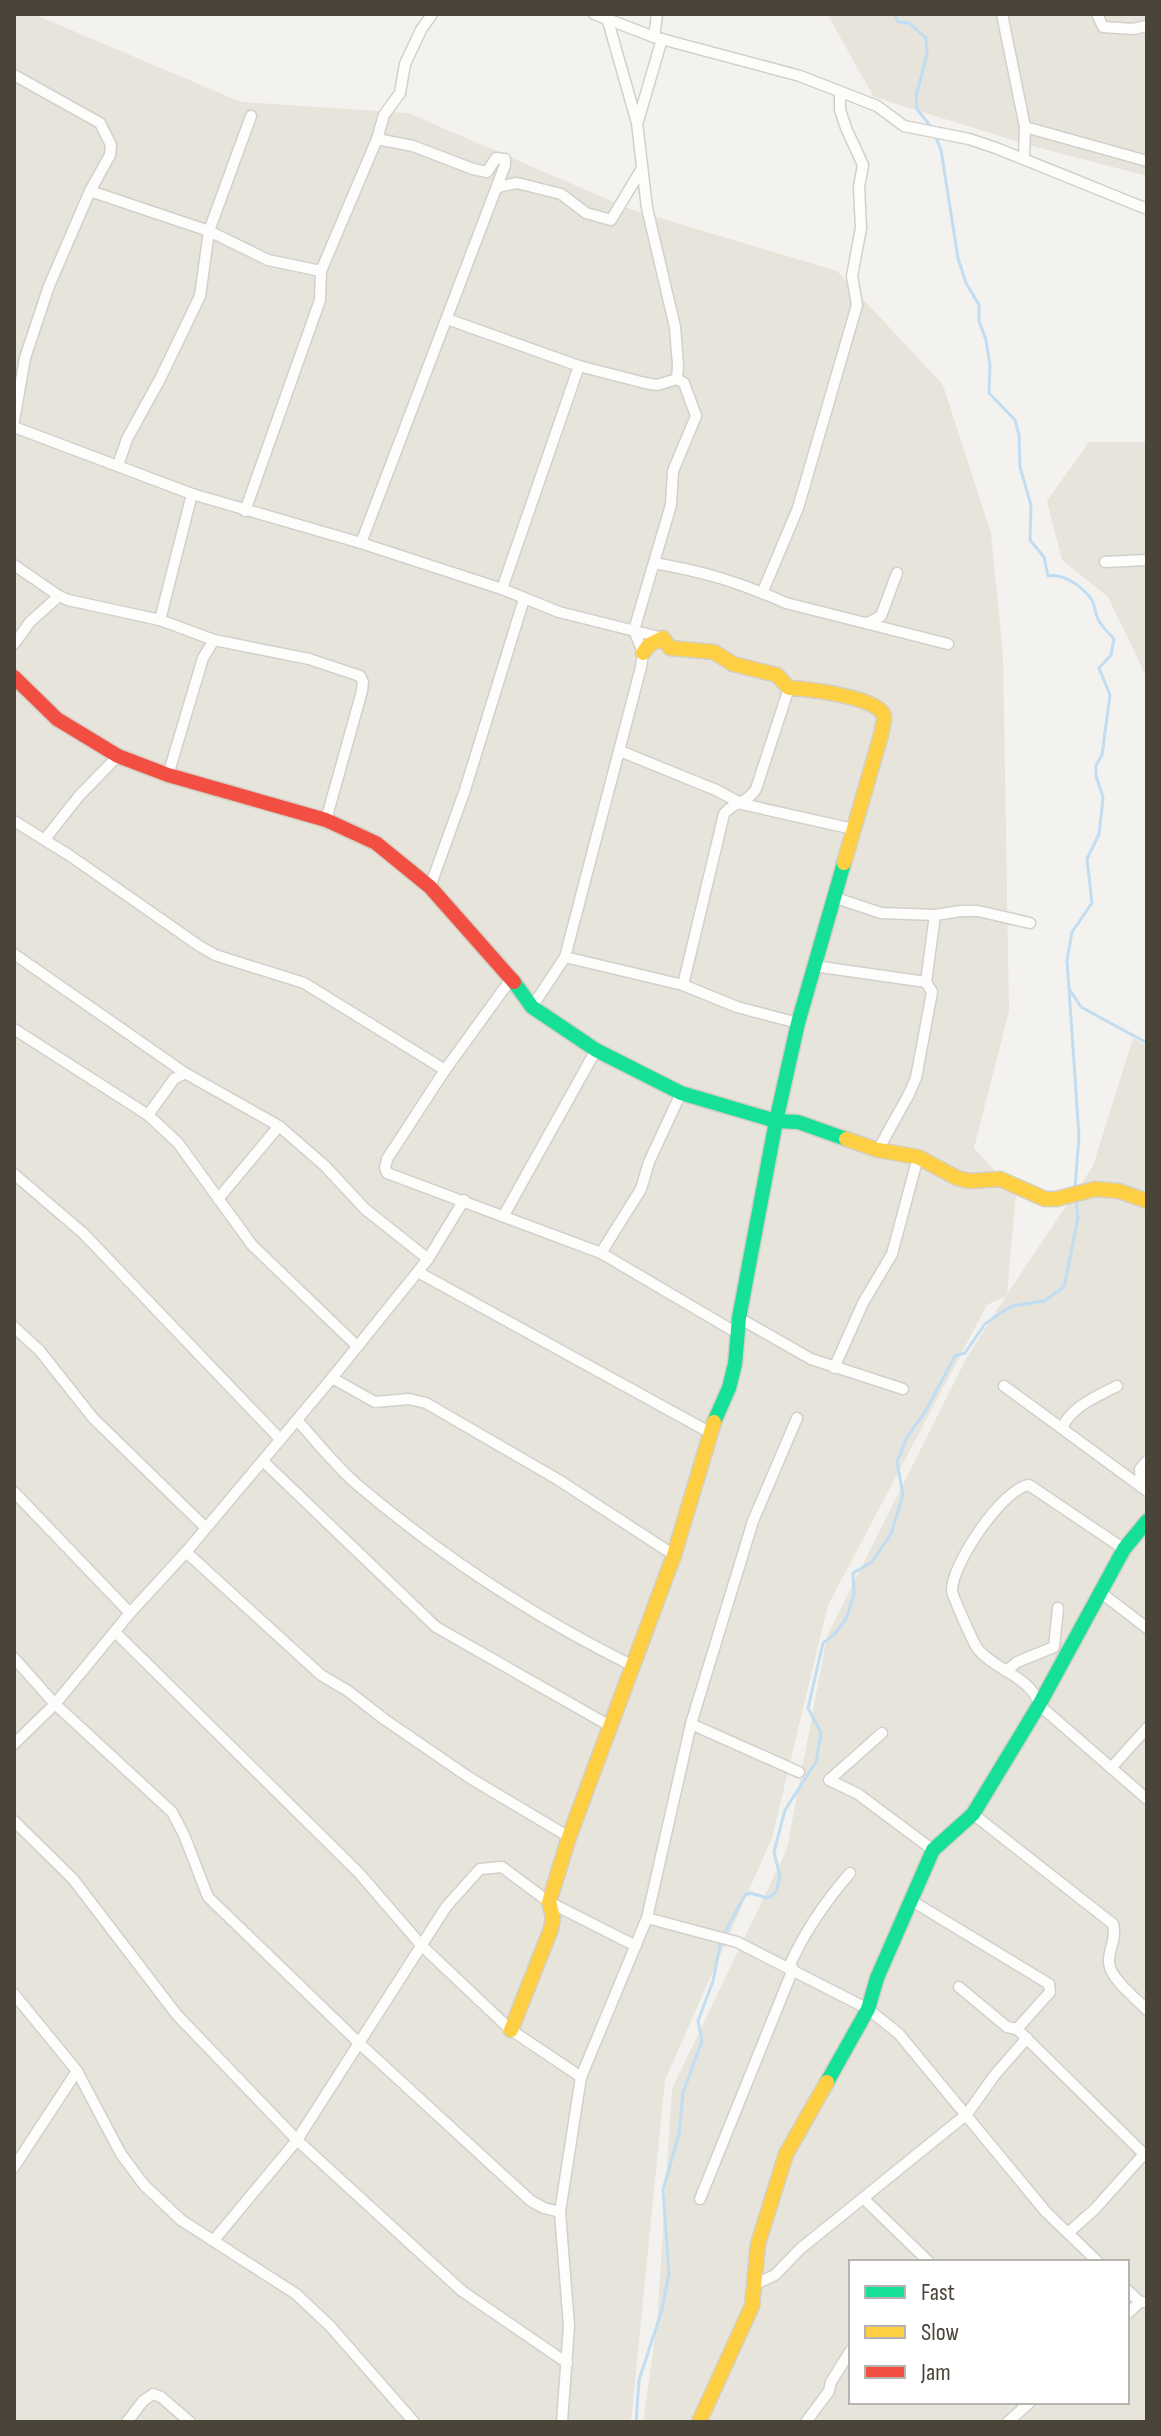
<svg xmlns="http://www.w3.org/2000/svg" width="1161" height="2436" viewBox="0 0 1161 2436" font-family="'Sofia Sans Condensed',sans-serif">
	<style>
		.residential { fill: #e7e4dc; fill-rule: evenodd }
		.lines { fill: none; stroke-linecap: round; stroke-linejoin: round }
		.stream { stroke: #c0ddf1; stroke-width: 3 }
		.street-casing { stroke: #d2d0cb; stroke-width: 13 }
		.fast-casing { stroke: #d3cfc5; stroke-width: 17 }
		.slow-casing { stroke: #d3cfc5; stroke-width: 17 }
		.jam-casing { stroke: #d3cfc5; stroke-width: 17 }
		.street { stroke: #fdfdfc; stroke-width: 10 }
		.fast { stroke: #16e098; stroke-width: 14 }
		.slow { stroke: #ffcf43; stroke-width: 14 }
		.jam { stroke: #f24e42; stroke-width: 14 }
	</style>
	<rect width="100%" height="100%" fill="#f4f2ee"/>
	<g class="residential">
		<path d="M14,14H33L241,102L408,113L630,209L837,271L943,385L991,533L1003,655L1009,1011L974,1148L1016,1194L1007,1294L1093,1166L1133,1038L1147,1047V2422H643L657,2323L672,2089L787,1849L827,1636L967,1357L1006,1296L987,1305L828,1605L772,1838L665,2080L631,2422H14ZM851,2262H1127V2402H851Z"/>
		<path d="M827,14H1147V176L1032,146L874,97Z"/>
		<path d="M1089,442H1147V678L1108,597L1062,560L1047,501Z"/>
	</g>
	<g class="lines">
		<g class="stream">
			<path d="M894,14L898,22L909,23L926,38L927,54L916,96L917,109L932,128"/>
			<path d="M935,135L941,150L958,258L966,283L979,305V321L986,340L990,365L989,393L1015,420L1019,435L1020,467L1031,505L1030,540L1044,557L1048,576C1064,573 1083,587 1092,600C1095,605 1095,613 1098,619C1101,626 1109,633 1114,639L1111,655L1099,668L1110,695L1102,755L1096,765V776L1103,797L1102,808L1099,834L1087,859L1092,903L1072,932L1067,960L1079,1136L1075,1188"/>
			<path d="M1070,990L1081,1007L1147,1043"/>
			<path d="M724,1934L745,1895L750,1893L768,1898L776,1892L780,1877L774,1852L785,1810L816,1762L821,1733L808,1708L823,1643L834,1635L846,1619L854,1594L853,1573L872,1562L891,1534L903,1495L897,1462L907,1437L925,1412L955,1356L965,1353L985,1324L999,1314L1012,1306L1044,1301L1064,1287L1078,1218L1076,1199"/>
			<path d="M636,2422L639,2380L662,2310L669,2273L663,2190L679,2134L683,2093L702,2041L698,2021L713,1981L721,1941"/>
		</g>
		<defs>
			<g id="street">
				<path d="M594,14L654,37L800,76L877,106L904,126L969,139L996,148L1147,209"/>
				<path d="M606,14L637,123L647,208L675,327L678,365L677,379"/>
				<path d="M1002,14L1025,127L1024,159"/>
				<path d="M1097,14L1103,27L1133,29L1147,26"/>
				<path d="M654,37L657,14"/>
				<path d="M14,75L100,123L111,145L110,155L90,191L49,286L25,358L14,421"/>
				<path d="M638,121L662,39"/>
				<path d="M1025,127L1147,161"/>
				<path d="M498,187L517,183L561,194L586,213L611,220L641,170"/>
				<path d="M90,191L209,231L268,260L321,271"/>
				<path d="M447,319L579,366L645,383L657,385L677,379"/>
				<path d="M14,427L192,494L361,543L502,589L559,612L663,638"/>
				<path d="M118,465L127,439L160,379L200,296L209,231L251,116"/>
				<path d="M245,511L320,300L321,271L377,139L384,115L400,93L405,64L421,30L432,14"/>
				<path d="M361,543L505,165V159L496,158L487,172L473,169L413,146L377,139"/>
				<path d="M1105,562L1147,560"/>
				<path d="M654,563C706,572 738,582 786,603L948,644"/>
				<path d="M14,565L59,596L68,600L160,620L214,640L309,659L360,676L363,682L362,691L326,820"/>
				<path d="M502,589L579,366"/>
				<path d="M763,591L798,508L857,305L852,276L861,228L859,187L863,165L846,128L840,110V94"/>
				<path d="M160,620L192,494"/>
				<path d="M868,623L881,616L897,573"/>
				<path d="M14,644L30,622L59,596"/>
				<path d="M620,751L716,790L742,804L853,829"/>
				<path d="M168,775L203,658L214,640"/>
				<path d="M14,821L69,855L198,945L215,955L304,983L445,1070"/>
				<path d="M45,839L79,796L118,756"/>
				<path d="M430,887L465,790L524,599"/>
				<path d="M836,898L881,913L935,915L961,911H978L1030,923"/>
				<path d="M14,954L185,1073L279,1126L325,1166L365,1209L428,1259"/>
				<path d="M565,957L683,985L724,814C733,802 748,803 756,789L789,688"/>
				<path d="M814,966L926,982L932,992L916,1078L909,1094L878,1150"/>
				<path d="M511,979L445,1070L387,1159L385,1168L387,1173L601,1253L737,1333"/>
				<path d="M926,982L935,915"/>
				<path d="M683,985L737,1007L798,1023"/>
				<path d="M532,1007L565,957L641,667L643,653L634,630L671,505L673,471L696,416L684,383L677,379"/>
				<path d="M14,1029L148,1115L178,1143L252,1245L357,1346"/>
				<path d="M148,1115L174,1079L185,1073"/>
				<path d="M14,1174L83,1233L280,1439"/>
				<path d="M218,1199L279,1126"/>
				<path d="M504,1215L596,1050"/>
				<path d="M601,1253L641,1189L649,1162L681,1093"/>
				<path d="M418,1272L709,1432"/>
				<path d="M739,1318L811,1359L903,1389"/>
				<path d="M14,1327L40,1351L93,1418L205,1527"/>
				<path d="M834,1368L863,1303L892,1254L918,1157"/>
				<path d="M332,1378L375,1402L409,1399L426,1403L557,1479L674,1555"/>
				<path d="M1004,1386L1147,1491"/>
				<path d="M297,1420C317,1442 337,1468 360,1487C443,1557 536,1618 633,1666"/>
				<path d="M1062,1428C1072,1406 1096,1397 1117,1386"/>
				<path d="M263,1461L436,1627L610,1726"/>
				<path d="M1141,1487L1140,1469L1147,1461"/>
				<path d="M14,1492L130,1613"/>
				<path d="M1124,1549L1029,1485C1003,1488 951,1565 952,1591C953,1597 973,1642 977,1648C994,1670 1032,1677 1039,1705L1147,1799"/>
				<path d="M186,1552L321,1675L348,1691L384,1719L470,1778L569,1837"/>
				<path d="M1100,1592L1147,1628"/>
				<path d="M115,1632L359,1873L422,1946L511,2030L581,2077"/>
				<path d="M14,1658L55,1704L172,1812L184,1835L208,1897L359,2043L531,2201L544,2208L560,2212"/>
				<path d="M1006,1671L1017,1662L1054,1647L1058,1608"/>
				<path d="M691,1724L799,1772"/>
				<path d="M882,1733L829,1780L858,1794L933,1850"/>
				<path d="M14,1744L55,1704L130,1613L186,1552L332,1378L428,1259L464,1200"/>
				<path d="M1111,1768L1147,1728"/>
				<path d="M973,1814L1113,1924C1117,1940 1108,1949 1109,1963C1111,1980 1136,1998 1147,2010"/>
				<path d="M14,1821L73,1879L177,2015L297,2140L462,2291L567,2363"/>
				<path d="M912,1901L1049,1984L1050,1992L1017,2029L1147,2157"/>
				<path d="M647,1918L737,1942L868,2009L899,2034L1046,2212L1098,2262"/>
				<path d="M789,1967C804,1932 825,1902 850,1873"/>
				<path d="M959,1987L1007,2027L1017,2029"/>
				<path d="M14,1994L77,2071L121,2154L144,2185L181,2220L296,2294L330,2326L414,2422"/>
				<path d="M14,2167L77,2071"/>
				<path d="M700,2199L793,1969"/>
				<path d="M864,2199L929,2262"/>
				<path d="M1068,2233L1095,2209L1144,2154"/>
				<path d="M214,2240L297,2140L446,1907L480,1869L502,1867L549,1902L636,1946"/>
				<path d="M753,2285L775,2275L800,2249L967,2114L994,2076L1027,2038"/>
				<path d="M1127,2290L1140,2302"/>
				<path d="M1127,2314L1140,2302H1147"/>
				<path d="M127,2422L143,2401L153,2394L161,2397L190,2422"/>
				<path d="M562,2422L569,2326L560,2212L581,2077L647,1918L691,1724L753,1521L797,1418"/>
				<path d="M806,2422L829,2391L831,2382L851,2350"/>
				<path d="M1008,2422L1030,2402"/>
			</g>
			<g id="fast">
				<path d="M514,982L532,1007L596,1050L681,1093L776,1121L798,1122L846,1139"/>
				<path d="M714,1422L729,1388L735,1364L739,1318L776,1121L798,1023L844,863"/>
				<path d="M827,2082L868,2009L877,1978L933,1850L973,1814L1039,1705L1124,1549L1147,1521"/>
			</g>
			<g id="slow">
				<path d="M643,653L649,645L663,638L670,648L714,652L733,664L777,675L789,688C810,689 866,696 881,711C887,716 882,728 881,735L844,863"/>
				<path d="M846,1139L878,1150L918,1157L957,1178L969,1181L1000,1179L1045,1199H1056L1095,1189L1119,1191L1147,1201"/>
				<path d="M511,2030L551,1929L553,1917L549,1902L569,1837L674,1555L714,1422"/>
				<path d="M699,2422L752,2306L758,2244L786,2154L827,2082"/>
			</g>
			<path id="jam" d="M14,677L57,719L118,756L168,775L326,820L376,843L430,887L514,982"/>
		</defs>
		<use href="#street" class="street-casing"/>
		<use href="#fast" class="fast-casing"/>
		<use href="#slow" class="slow-casing"/>
		<use href="#jam" class="jam-casing"/>
		<use href="#street" class="street"/>
		<use href="#fast" class="fast"/>
		<use href="#slow" class="slow"/>
		<use href="#jam" class="jam"/>
	</g>
	<rect width="1161" height="2436" fill="none" stroke="#4b4439" stroke-width="32"/>
	<rect x="849" y="2260" width="280" height="144" fill="#ffffff" stroke="#b7b4b0" stroke-width="2"/>
	<rect x="865" y="2286" width="40" height="12" fill="#16e098" stroke="#b7b4b0" stroke-width="2"/>
	<text x="921" y="2300" font-size="24" fill="#4b4439">Fast</text>
	<rect x="865" y="2326" width="40" height="12" fill="#ffcf43" stroke="#b7b4b0" stroke-width="2"/>
	<text x="921" y="2340" font-size="24" fill="#4b4439">Slow</text>
	<rect x="865" y="2366" width="40" height="12" fill="#f24e42" stroke="#b7b4b0" stroke-width="2"/>
	<text x="921" y="2380" font-size="24" fill="#4b4439">Jam</text>
</svg>
